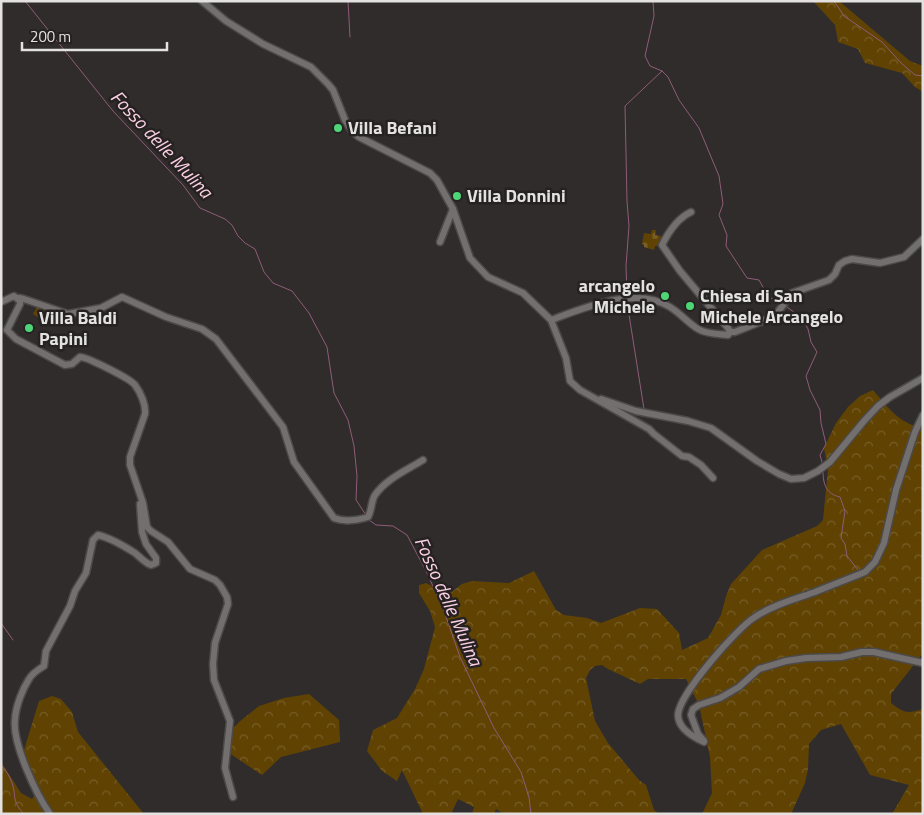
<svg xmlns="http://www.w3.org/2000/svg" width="924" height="815" viewBox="0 0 924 815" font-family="'Titillium Web',sans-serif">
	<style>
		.forest { fill: url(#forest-crowns) }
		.cemetery { fill: url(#cemetery-stones) }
		.garden { fill: url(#garden-dots) }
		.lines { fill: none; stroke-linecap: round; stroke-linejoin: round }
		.stream { stroke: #8f5c79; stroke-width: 1 }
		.minor-casing { stroke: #4c4a49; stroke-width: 9 }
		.minor { stroke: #736f6e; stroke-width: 6 }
		.poi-dot { fill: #4dd676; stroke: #252221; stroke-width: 2 }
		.labels { text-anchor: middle; stroke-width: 5; stroke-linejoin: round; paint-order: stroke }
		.poi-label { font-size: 18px; font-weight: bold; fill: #e4e2e1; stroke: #252221; text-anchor: start }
		.water-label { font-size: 19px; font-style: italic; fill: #fcd0e5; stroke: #252221 }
	</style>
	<defs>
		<pattern id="forest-crowns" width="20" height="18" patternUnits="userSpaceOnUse" patternTransform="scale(1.25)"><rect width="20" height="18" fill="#604303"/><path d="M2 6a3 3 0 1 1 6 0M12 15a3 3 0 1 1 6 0" fill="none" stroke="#775e27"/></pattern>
		<pattern id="cemetery-stones" width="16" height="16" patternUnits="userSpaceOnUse" patternTransform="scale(1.25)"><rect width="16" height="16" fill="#604303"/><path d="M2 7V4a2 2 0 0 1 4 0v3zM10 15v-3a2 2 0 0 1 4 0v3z" fill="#775e27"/></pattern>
		<pattern id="garden-dots" width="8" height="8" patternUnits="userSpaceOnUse" patternTransform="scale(1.25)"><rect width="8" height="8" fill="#604303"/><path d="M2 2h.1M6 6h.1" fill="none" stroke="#775e27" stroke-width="1.8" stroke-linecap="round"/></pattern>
	</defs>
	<rect width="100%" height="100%" fill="#2f2c2b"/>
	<g class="forest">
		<path d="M813,1H839L910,61L923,66V92L915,87L902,73L865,63L858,49L838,42L835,25Z"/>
		<path d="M873,390C890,410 897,421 923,429V653L891,694V703C904,713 907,714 923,709V814H892L909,785L870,775L841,724L821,730L809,744L808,769L805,783L791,814H702L712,793L710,757L699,705L686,679H648L640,684L608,669L602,665L595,666L590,670L586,678L595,721L608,743L639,780L646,785L654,810L659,814H504L496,809L494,814H472L474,807L458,799L451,814H423L402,770L397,781L382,771L367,751L373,730L397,718L415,689L424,669L435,627L430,611L419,593V585L426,583L443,591L454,590L462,584L472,581L509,583L534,571L556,610L564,615L587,618L601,623L640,608L657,609L679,633L682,650L708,638L721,615L726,596L731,584L762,550L817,526L823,520L825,499L828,470L824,448L836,423L848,407L860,396Z"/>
		<path d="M309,694L339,720L340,742L281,757L262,775L229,753L232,730L239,722L259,706L284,698Z"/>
		<path d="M52,696L61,699L72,712L78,732L144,814H1V762L21,793L32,799L36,794L24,750L39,701Z"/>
	</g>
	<path class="cemetery" d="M652,230H656L655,235L661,236L659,246H655L654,250L644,247V245L642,244L644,233L651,234Z"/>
	<path class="garden" d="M38,305L54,316L49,324L33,314Z"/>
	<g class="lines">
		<g class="stream">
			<path d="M25,1L113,111L183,185L200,208L225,219L232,225L238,236L245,243L255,249L264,272L273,283L292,291L309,313L327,347L334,393L348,420L354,446L357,476L356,500L366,515"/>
			<path d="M348,1L350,37"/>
			<path d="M653,1L654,16L645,56L650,66L662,71L668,77L679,100L699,128L719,176L723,204L719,215L727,235L726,246L747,278L759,280L768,296L780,304"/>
			<path d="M834,1L844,16L882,42L901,63L915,75L923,76"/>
			<path d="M627,296L626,266L629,226L627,201L625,106L662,71"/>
			<path d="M627,302L644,409"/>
			<path d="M787,307L802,318L808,329L811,342L817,352L806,376L810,390L820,410L821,423L826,444L820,455L822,462"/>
			<path d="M823,471C823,484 826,494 840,497L845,511L841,538L845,544L847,556L858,570"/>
			<path d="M369,520L376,525L393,526L407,535L427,573L444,611L460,657L494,728L521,772L529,797L531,814"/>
			<path d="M1,623L13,640"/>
			<path d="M1,765C6,771 10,776 12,783C17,798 11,800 24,814"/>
		</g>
		<defs>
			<g id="minor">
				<path d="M202,1L226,21L263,44L311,67L328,84L333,90L345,120L352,131L359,137L430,173L437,180L453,209L470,258L488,277L523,293L551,320L566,358L570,381L580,390L649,429L654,434L682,456L689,457L701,465L713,478"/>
				<path d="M691,212C678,218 668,233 662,245L680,271L728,328L730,332"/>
				<path d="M440,242L453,209"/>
				<path d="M19,298L24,299L68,314L101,308L122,297L166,317L202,329L216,339L283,427L294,462L334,518C344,522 358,520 368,517C372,510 371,501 375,495C386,479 407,470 423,460"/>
				<path d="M1,302L14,296L20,301V304L7,330L16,339L65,365L72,364L80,357C87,357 131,379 135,385C141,393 146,405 145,414L130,457V465L143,503L147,527L151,531L168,542L190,569L215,580L220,585L227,597L228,604L215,643L213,664L214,680L230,721L225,768L233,797"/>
				<path d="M551,320C586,307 635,286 670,307C680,313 688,323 698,329C706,334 718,334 728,335L730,332H735L775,316L792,293L829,280L835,274L839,265L845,261L852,259L880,263L904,257L923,239"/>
				<path d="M601,399L636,411L688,421L711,428L757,461L779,474L791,479L804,478L818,471L830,462L864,421L878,406L890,397L923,378"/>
				<path d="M704,741L698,734L691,715L693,709L699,705L720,698L739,687L759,669L786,661L806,658L841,657L862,652H874L923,663"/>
				<path d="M704,742C693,737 678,728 678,715C679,694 737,628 755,617C773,605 795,599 815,592C832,585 848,579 865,572L875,562L884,543L896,490L915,432L923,415"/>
				<path d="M50,814C36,794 12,743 15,719C16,706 22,690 29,679C32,674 39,669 44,666L46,651L70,606L75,591L86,573L93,540L98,535C111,538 124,546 135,553C140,557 145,563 151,565L156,563V558L146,544L142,532L140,504"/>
			</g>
		</defs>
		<use href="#minor" class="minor-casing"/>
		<use href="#minor" class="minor"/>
	</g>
	<g class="poi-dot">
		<circle cx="338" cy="128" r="5"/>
		<circle cx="457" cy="196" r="5"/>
		<circle cx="665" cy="296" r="5"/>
		<circle cx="690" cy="306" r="5"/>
		<circle cx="29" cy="328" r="5"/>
	</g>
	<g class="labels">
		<g class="poi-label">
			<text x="348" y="134">Villa Befani</text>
			<text x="467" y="202">Villa Donnini</text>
			<text x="655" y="292" text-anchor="end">arcangelo<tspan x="655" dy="21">Michele</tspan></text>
			<text x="700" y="302">Chiesa di San<tspan x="700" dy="21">Michele Arcangelo</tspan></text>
			<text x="39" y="324">Villa Baldi<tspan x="39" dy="21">Papini</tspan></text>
		</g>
		<g class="water-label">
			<text transform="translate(162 144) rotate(47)" y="7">Fosso delle Mulina</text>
			<text transform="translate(449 601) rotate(66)" y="7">Fosso delle Mulina</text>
		</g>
	</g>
	<rect width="924" height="815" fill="none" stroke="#e4e2e1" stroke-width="5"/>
	<path d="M22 42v8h145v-8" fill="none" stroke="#e4e2e1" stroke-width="2.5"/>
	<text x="30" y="42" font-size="15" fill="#e4e2e1" stroke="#252221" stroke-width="4" paint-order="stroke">200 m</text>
</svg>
